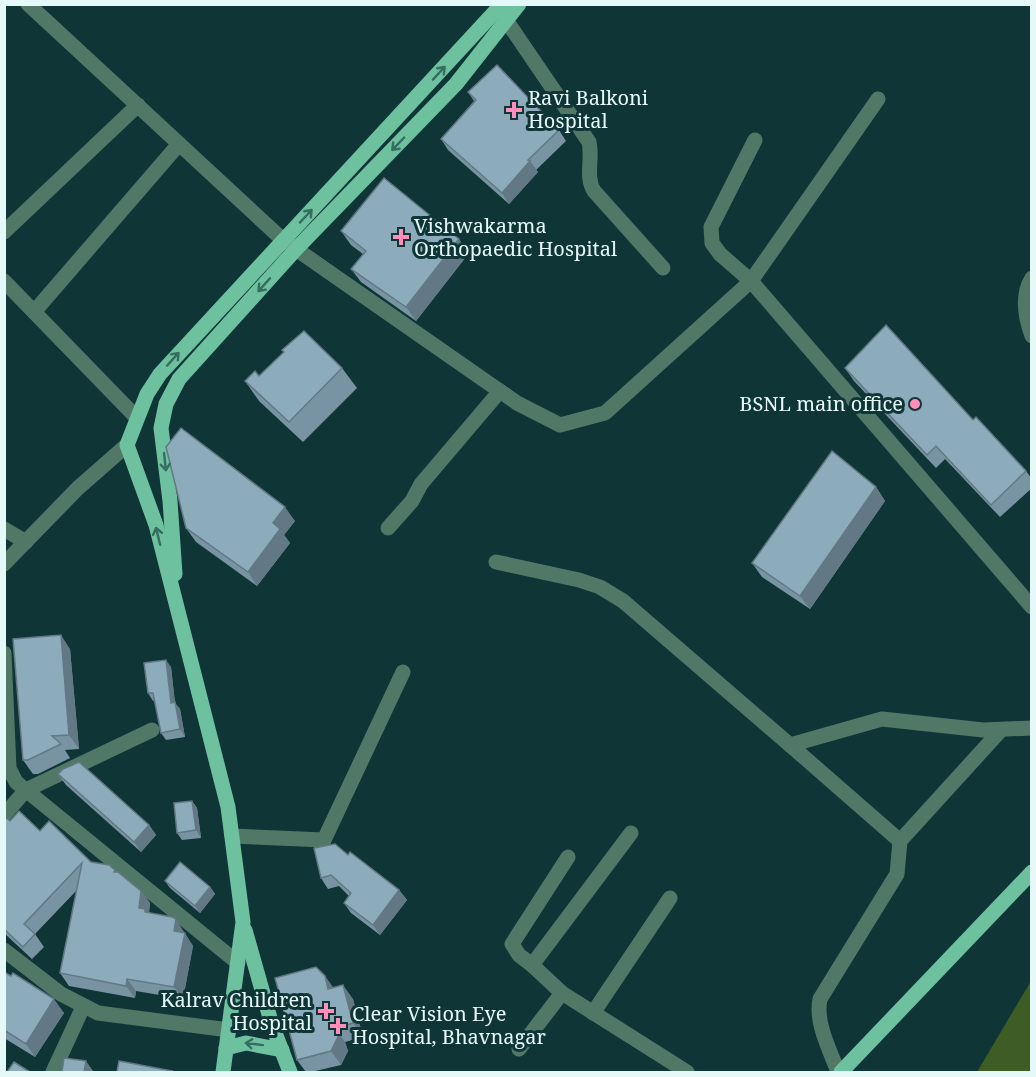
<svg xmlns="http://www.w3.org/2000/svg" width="1036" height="1077" viewBox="0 0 1036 1077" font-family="'Noto Serif',serif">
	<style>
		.green { fill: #3d5d24 }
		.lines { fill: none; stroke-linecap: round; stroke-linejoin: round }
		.minor { stroke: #517867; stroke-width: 15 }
		.major { stroke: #6dc19e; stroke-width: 15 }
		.wall { fill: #7894a2 }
		.shaded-wall { fill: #627884 }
		.building { fill: #8cacbc; stroke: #627884; stroke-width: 1.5 }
		.oneway { stroke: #356d60 }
		.poi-dot { fill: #ff8eba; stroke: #103536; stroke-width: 2 }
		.labels { text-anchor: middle; stroke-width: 6; stroke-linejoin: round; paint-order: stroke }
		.poi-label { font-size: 20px; fill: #e6f9f9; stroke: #103536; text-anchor: start }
	</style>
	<rect width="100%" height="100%" fill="#103536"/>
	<path class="green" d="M1031,981V1072H977Z"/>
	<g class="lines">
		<g class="minor">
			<path d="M28,4L283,240L517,403L560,425L605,413L751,281L1032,607"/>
			<path d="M506,20L589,142C593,158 585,177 594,191L663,268"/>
			<path d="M755,140L711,227L712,243L720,254L751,281L878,99"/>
			<path d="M4,232L138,105"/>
			<path d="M1032,278C1021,296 1025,317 1032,336"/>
			<path d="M4,281L137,418"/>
			<path d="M34,312L179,144"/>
			<path d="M388,528L412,501L421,484L500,391"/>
			<path d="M4,529L26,542"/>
			<path d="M496,562L579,580L600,587L623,601L790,745"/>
			<path d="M4,564L78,488L127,445"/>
			<path d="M4,653L9,768L16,782L238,963"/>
			<path d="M4,815L26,790L152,730"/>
			<path d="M232,836L324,840L403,672"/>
			<path d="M900,841L1001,730"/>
			<path d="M4,950L61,994L98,1013L229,1030"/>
			<path d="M532,965L519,955L512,944L568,857"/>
			<path d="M562,993L532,965L631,833"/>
			<path d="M593,1013L670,898"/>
			<path d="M519,1049L562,993L687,1072"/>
			<path d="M53,1072L83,1007"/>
			<path d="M838,1072C830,1050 815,1023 820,999L897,874L900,841L790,745L882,719L983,730L1032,728"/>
		</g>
		<g class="major">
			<path d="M175,574L170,501L161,428L166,404L179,379L297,248L456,84L519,4"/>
			<path d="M245,930L272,1025L290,1072"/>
			<path d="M226,1048L246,1043L282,1050"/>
			<path d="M223,1072L243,922L228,807L156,525L127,445L147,394L160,374L502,4"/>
			<path d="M841,1072L1032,872"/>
		</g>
	</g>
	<g class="wall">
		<path d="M468,92L559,130L566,141L536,170L538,172L509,204L448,150L441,139L474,101Z"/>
		<path d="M341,231L469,253L416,321L361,282L351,269L363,254L351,245Z"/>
		<path d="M342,368L357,388L303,442L259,401L245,381L259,376Z"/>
		<path d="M845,368L973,420L1026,471L1032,479V488L1000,517L945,459L936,468L854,381Z"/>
		<path d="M876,487L885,501L810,609L762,577L752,563Z"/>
		<path d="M295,521L284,535L290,543L257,586L196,542L186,528Z"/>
		<path d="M70,649L79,749L65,750L70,758L38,774H33L23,760Z"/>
		<path d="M171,667L175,703L180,709L185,737L166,740L161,733L155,700L153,701L148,693Z"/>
		<path d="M58,774L149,825L156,835L141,852L66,785Z"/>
		<path d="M192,801L197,808L201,838L182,840L177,833Z"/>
		<path d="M4,816L10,821L40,831L91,862L116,872L141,891L150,903L149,912L184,932V933L193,946L183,999L136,991L135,998L69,986L60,973L77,890L35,934L44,947L32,959L4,933Z"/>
		<path d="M348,855L399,890L407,900L380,935L351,913L344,903L349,896L339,886L328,889L321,878Z"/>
		<path d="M165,881L210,887L215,894L200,913L170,888Z"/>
		<path d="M4,972L64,1013L35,1057L4,1038Z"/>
		<path d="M325,976L333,988L353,999L363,1037L345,1042L348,1051L341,1065L311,1072H306L297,1060Z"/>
	</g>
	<g class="shaded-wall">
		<path d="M530,161L538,172L509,204L502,193Z"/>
		<path d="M459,239L469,253L416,321L406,307Z"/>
		<path d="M876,487L885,501L810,609L800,596Z"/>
		<path d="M285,507L295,521L284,535L290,543L257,586L248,572L273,523Z"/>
		<path d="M61,635L70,649L79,749L69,735Z"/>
		<path d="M166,660L171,667L175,703L180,709L185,737L180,729L171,703Z"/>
		<path d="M192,801L197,808L201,838L196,830Z"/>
		<path d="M149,825L156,835L141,852L134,842Z"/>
		<path d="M210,887L215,894L200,913L195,906Z"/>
		<path d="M399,890L407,900L380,935L373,925Z"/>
		<path d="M141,891L150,903L149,914L139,908Z"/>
		<path d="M176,919L184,932L182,944L174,931Z"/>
		<path d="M185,933L193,946L183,999L174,987Z"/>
		<path d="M325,976L335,990L328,989Z"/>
		<path d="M127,979L136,991L135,998L126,986Z"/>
		<path d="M343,985L353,999L363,1037L353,1023Z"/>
		<path d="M54,999L64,1013L35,1057L26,1044Z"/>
		<path d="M335,1028L345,1042L348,1051L341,1065L331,1051Z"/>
		<path d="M86,1061L93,1071V1072H84Z"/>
	</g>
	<g class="building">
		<path d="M497,65L559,130L528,160L530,161L502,193L441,139L476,100L468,92Z"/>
		<path d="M384,178L459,239L406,307L351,269L366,251L341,231Z"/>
		<path d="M886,325L973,420L976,417L1026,471L991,505L936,446L927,455L845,368Z"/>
		<path d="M304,331L342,368L289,422L245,381L255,371L259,376L284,352L282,350Z"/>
		<path d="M181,428L285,507L273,523L280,529L248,572L186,528L166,447Z"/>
		<path d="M832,451L876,487L800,596L752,563Z"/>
		<path d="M61,635L69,735L52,736L61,744L28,760H23L13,639Z"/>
		<path d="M166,660L171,703L175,702L180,729L161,733L153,693H148L144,663Z"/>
		<path d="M79,762L149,825L134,842L58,774L63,769Z"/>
		<path d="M192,801L196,830L177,833L174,803Z"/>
		<path d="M19,811L40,831L49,821L91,862L109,865L115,870L114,872H118L141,891L139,908L145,909V912L172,917L176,919L174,931L185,933L174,987L127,979L126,986L60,973L82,863L24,924L35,934L23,947L4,929V816L10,821Z"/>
		<path d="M335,844L348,855L350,852L399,890L373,925L344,903L351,893L331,875L321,878L314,848Z"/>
		<path d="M180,862L210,887L195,906L165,881Z"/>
		<path d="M316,967L325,976L328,989L343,985L353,1023L335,1028L338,1037L331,1051L297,1060L275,978Z"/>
		<path d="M4,972L11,976L13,973L54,999L26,1044L4,1030Z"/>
		<path d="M64,1058L86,1061L84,1072H62Z"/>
		<path d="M119,1061L172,1071L171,1072H117Z"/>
		<path d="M14,1062L30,1072H7Z"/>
	</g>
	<defs><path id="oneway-shaft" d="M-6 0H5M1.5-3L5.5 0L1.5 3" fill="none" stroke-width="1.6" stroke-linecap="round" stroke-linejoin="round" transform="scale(1.5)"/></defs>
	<g class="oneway">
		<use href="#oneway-shaft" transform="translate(439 73) rotate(-47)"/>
		<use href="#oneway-shaft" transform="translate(398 144) rotate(134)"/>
		<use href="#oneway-shaft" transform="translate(306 216) rotate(-47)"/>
		<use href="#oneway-shaft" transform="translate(264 285) rotate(132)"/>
		<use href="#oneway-shaft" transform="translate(173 359) rotate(-48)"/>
		<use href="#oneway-shaft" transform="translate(165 462) rotate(84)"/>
		<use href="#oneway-shaft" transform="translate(158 536) rotate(-104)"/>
		<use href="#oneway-shaft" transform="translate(254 1044) rotate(-173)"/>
	</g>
	<g class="poi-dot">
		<path d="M511 101h6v6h6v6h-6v6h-6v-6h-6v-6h6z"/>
		<path d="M398 228h6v6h6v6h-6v6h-6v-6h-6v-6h6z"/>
		<circle cx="915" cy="404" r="6"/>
		<path d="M323 1002h6v6h6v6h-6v6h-6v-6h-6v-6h6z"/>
		<path d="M335 1017h6v6h6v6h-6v6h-6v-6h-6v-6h6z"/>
	</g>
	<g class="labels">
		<g class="poi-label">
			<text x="528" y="105">Ravi Balkoni<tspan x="528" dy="23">Hospital</tspan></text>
			<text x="414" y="233">Vishwakarma<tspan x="414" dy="23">Orthopaedic Hospital</tspan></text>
			<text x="903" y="411" text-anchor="end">BSNL main office</text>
			<text x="312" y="1007" text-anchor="end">Kalrav Children<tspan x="312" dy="23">Hospital</tspan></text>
			<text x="352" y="1021">Clear Vision Eye<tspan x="352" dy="23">Hospital, Bhavnagar</tspan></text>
		</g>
	</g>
	<rect width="1036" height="1077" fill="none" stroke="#e6f9f9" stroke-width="12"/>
</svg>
